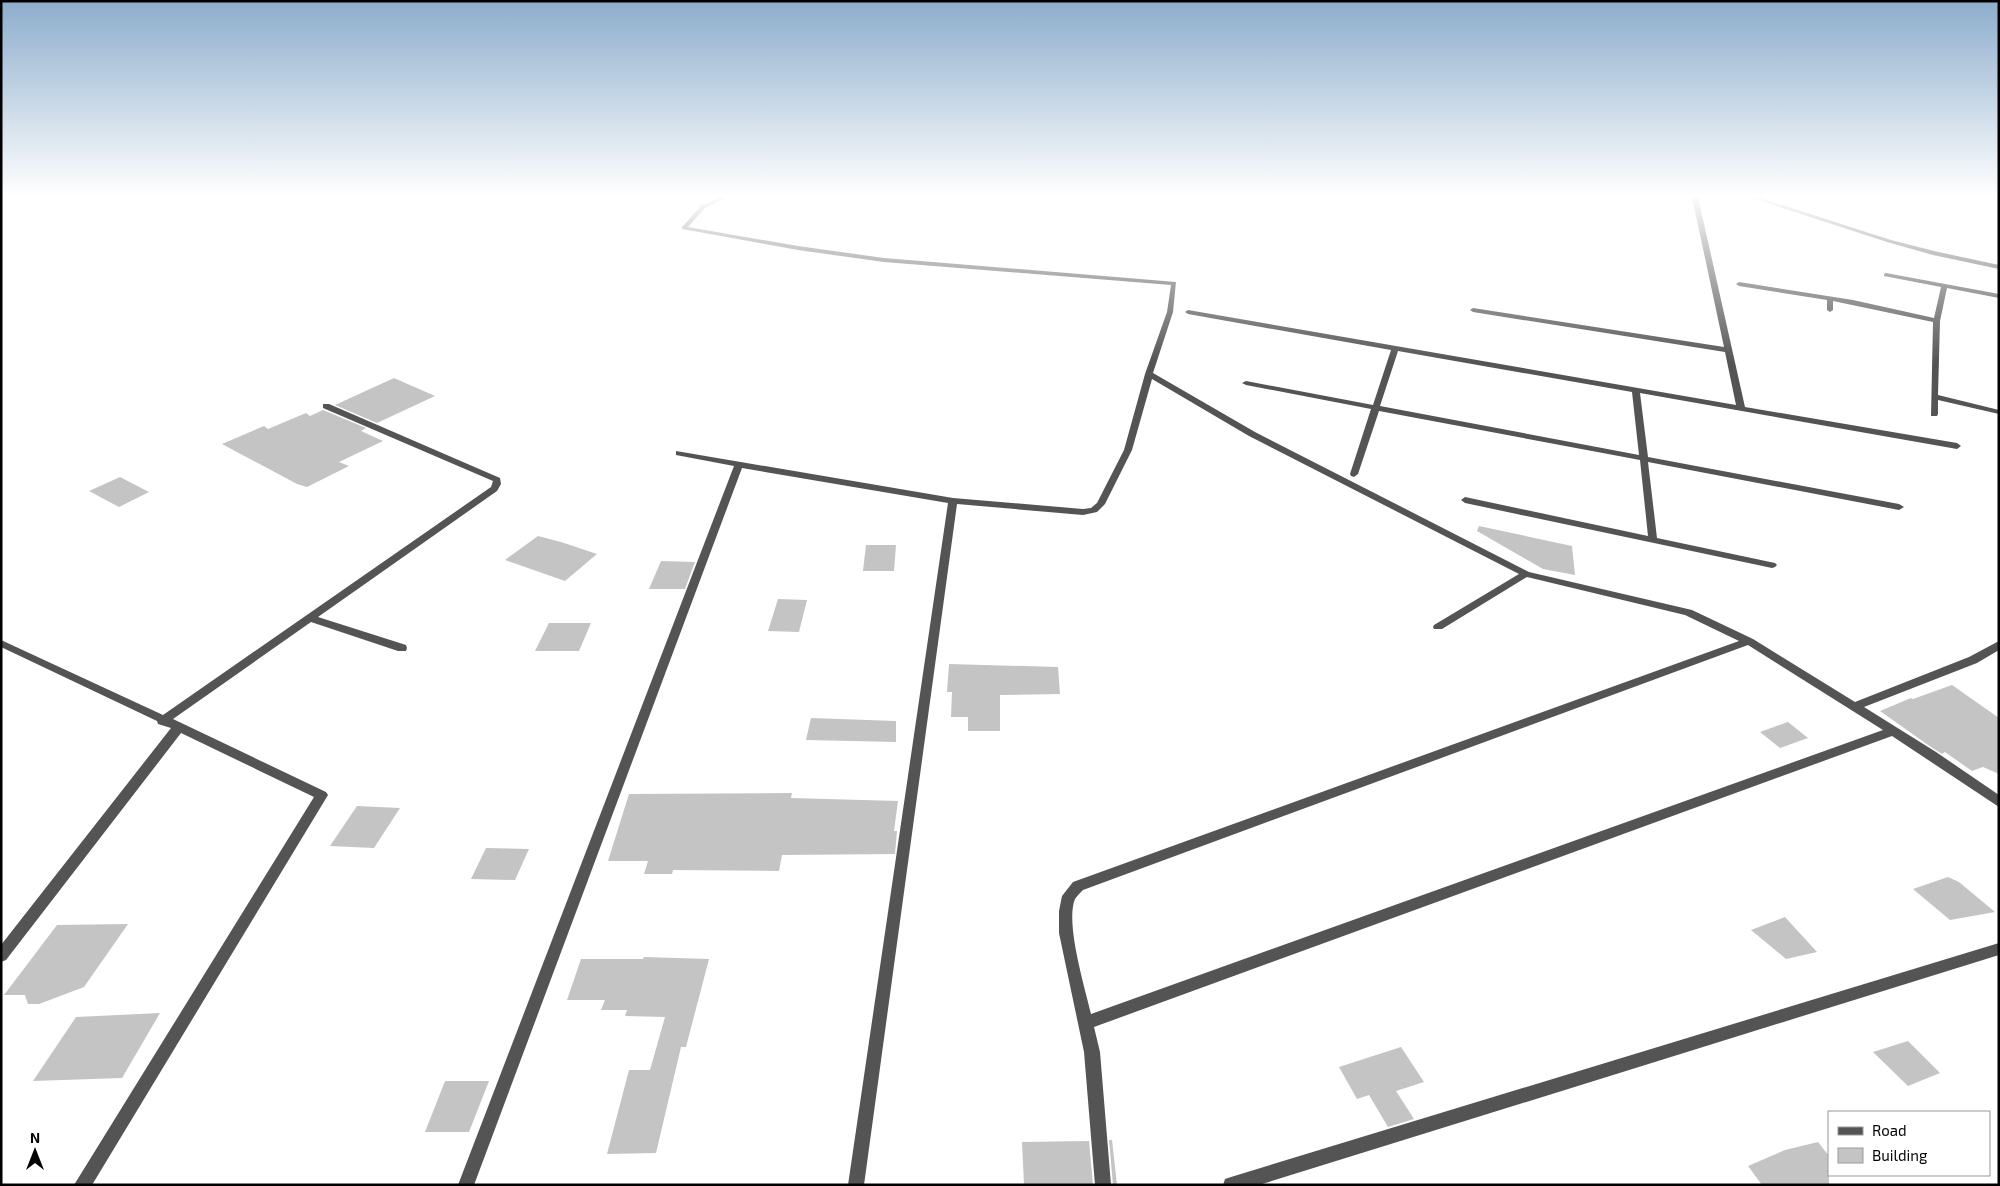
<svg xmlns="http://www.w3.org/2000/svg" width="2000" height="1186" viewBox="0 0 2000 1186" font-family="'Exo 2',sans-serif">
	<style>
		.building { fill: #c4c4c4 }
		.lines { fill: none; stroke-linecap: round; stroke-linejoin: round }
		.street { fill: #545454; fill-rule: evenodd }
	</style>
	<rect width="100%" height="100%" fill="#fff"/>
	<g class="building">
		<path d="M394,378L435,396L377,423L335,405Z"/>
		<path d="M323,410L366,428L361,431L383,441L339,462L349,466L307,487L297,484L222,444L264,426L268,429L306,413L310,416Z"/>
		<path d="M120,477L149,492L119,507L89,491Z"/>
		<path d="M1479,526L1572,546L1575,575L1543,569L1477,531Z"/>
		<path d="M538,536L561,542L597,554L565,581L505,560Z"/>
		<path d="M866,545H896L894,571H863Z"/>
		<path d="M661,561L695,562L685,589H649Z"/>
		<path d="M778,599L807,600L799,632L768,631Z"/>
		<path d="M549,623H591L579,651H535Z"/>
		<path d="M949,664L1058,667L1060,694L1000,695V731H968V717H951L952,692H947Z"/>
		<path d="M1952,685L1999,718V774L1983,767L1972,771L1945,752L1942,754L1931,747L1880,711L1911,698L1913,699Z"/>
		<path d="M811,718L896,721V742L806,740Z"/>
		<path d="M1788,722L1808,738L1780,748L1760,732Z"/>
		<path d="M792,793L791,798L898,801L894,831H897L895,854L782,855L779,871L673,870L672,874H644L648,861H608L629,794Z"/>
		<path d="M357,806L400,808L374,848L330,846Z"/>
		<path d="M486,848L529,849L515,880L471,879Z"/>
		<path d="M1948,877L1959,882L1995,912L1950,920L1913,889Z"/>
		<path d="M1785,917L1817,952L1786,959L1751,930Z"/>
		<path d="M128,924L84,987L39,1004H28L25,995H4L57,925Z"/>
		<path d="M644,957L709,959L686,1047H681L656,1153L607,1154L629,1070H650L665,1017L625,1016L627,1010H601L605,1000H567L581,959H643Z"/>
		<path d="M160,1013L122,1078L33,1081L76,1017Z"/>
		<path d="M1908,1041L1940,1073L1908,1086L1873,1052Z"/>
		<path d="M1401,1047L1424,1082L1396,1091L1414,1119L1388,1127L1369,1095L1357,1099L1339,1067Z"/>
		<path d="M445,1081H489L469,1132H425Z"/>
		<path d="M1109,1140H1112L1117,1185H1113Z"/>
		<path d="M1089,1141L1093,1185H1024L1022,1142Z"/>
		<path d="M1818,1142L1829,1156V1185H1762L1748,1166L1785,1150Z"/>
	</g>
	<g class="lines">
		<g class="street">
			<path d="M721,197H728L705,208L688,227L798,246L884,258L1176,282L1173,312L1153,373L1255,432L1529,572L1692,610L1753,639L1855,702L1969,657L1999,641V650L1977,663L1864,707L1936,752L1999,795V807L1892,736L1094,1027L1100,1052L1111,1185H1095L1084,1052L1059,933V911L1062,896L1073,882L1739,641L1685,615L1527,577L1442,629H1434L1433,627L1434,625L1519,574L1249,436L1152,379L1132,450L1105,504L1097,512L1083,515L957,504L864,1185H848L948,503L742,468L474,1185H458L734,466L676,455V451L953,498L1083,509L1091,508L1097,503L1124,450L1145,374L1167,312L1171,285L884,262L798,250L682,229V227L701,206ZM1748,645L1883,730L1091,1014C1085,988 1065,923 1075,899C1077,896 1080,893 1083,890Z"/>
			<path d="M1692,197H1698L1745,407L1957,443L1961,446L1957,449L1640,393L1648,457L1899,504L1904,507L1899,510L1648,462L1657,538L1775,563L1777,565L1775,567L1772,568L1465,503L1461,500L1465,497L1648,536L1640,460L1379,411L1358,474L1354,477L1351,476L1350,474L1371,409L1246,385L1242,383L1246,381L1373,405L1391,350L1188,314L1185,312L1188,310L1736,405L1725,352L1473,312L1470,310L1473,308L1724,347ZM1398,351L1632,392L1639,455L1380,406Z"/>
			<path d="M1749,197H1757L1891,240L1934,251L1999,265V269L1933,255L1887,242Z"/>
			<path d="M1886,273L1999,294V298L1947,288L1940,321L1938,395L1999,410V414L1938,400V414L1937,416H1931L1933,322L1833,301V310L1830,312L1827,310V300L1739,286L1736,284L1739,282L1853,300L1934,318L1941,287L1884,276V274Z"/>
			<path d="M323,404H329L500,478L501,484L497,491L318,617L406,645L407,648L406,651H398L311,622L173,719L326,792L328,795L92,1185H74L314,797L181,733L6,960L1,962V945L171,728L158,724L157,721L1,647V640L163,715L491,487L493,481L323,408Z"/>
			<path d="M1999,943V955L1259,1185H1223L1225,1179L1231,1177Z"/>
		</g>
	</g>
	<linearGradient id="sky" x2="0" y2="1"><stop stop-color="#8cadcc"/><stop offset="0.54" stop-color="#fff"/><stop offset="1" stop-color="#fff" stop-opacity="0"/></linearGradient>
	<rect width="2000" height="363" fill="url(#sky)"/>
	<rect width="2000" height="1186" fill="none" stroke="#000000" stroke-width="5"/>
	<rect x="1828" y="1111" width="162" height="65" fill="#ffffff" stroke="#999999"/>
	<rect x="1838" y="1127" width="25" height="8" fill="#545454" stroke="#999999"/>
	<text x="1872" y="1136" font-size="15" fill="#000000">Road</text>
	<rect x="1838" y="1148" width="25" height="15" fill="#c4c4c4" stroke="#999999"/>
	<text x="1872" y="1161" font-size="15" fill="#000000">Building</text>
	<g transform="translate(35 1151)" stroke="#ffffff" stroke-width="4" paint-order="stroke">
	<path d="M0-4L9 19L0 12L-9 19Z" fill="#000000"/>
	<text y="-8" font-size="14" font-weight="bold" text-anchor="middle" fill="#000000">N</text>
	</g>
</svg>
